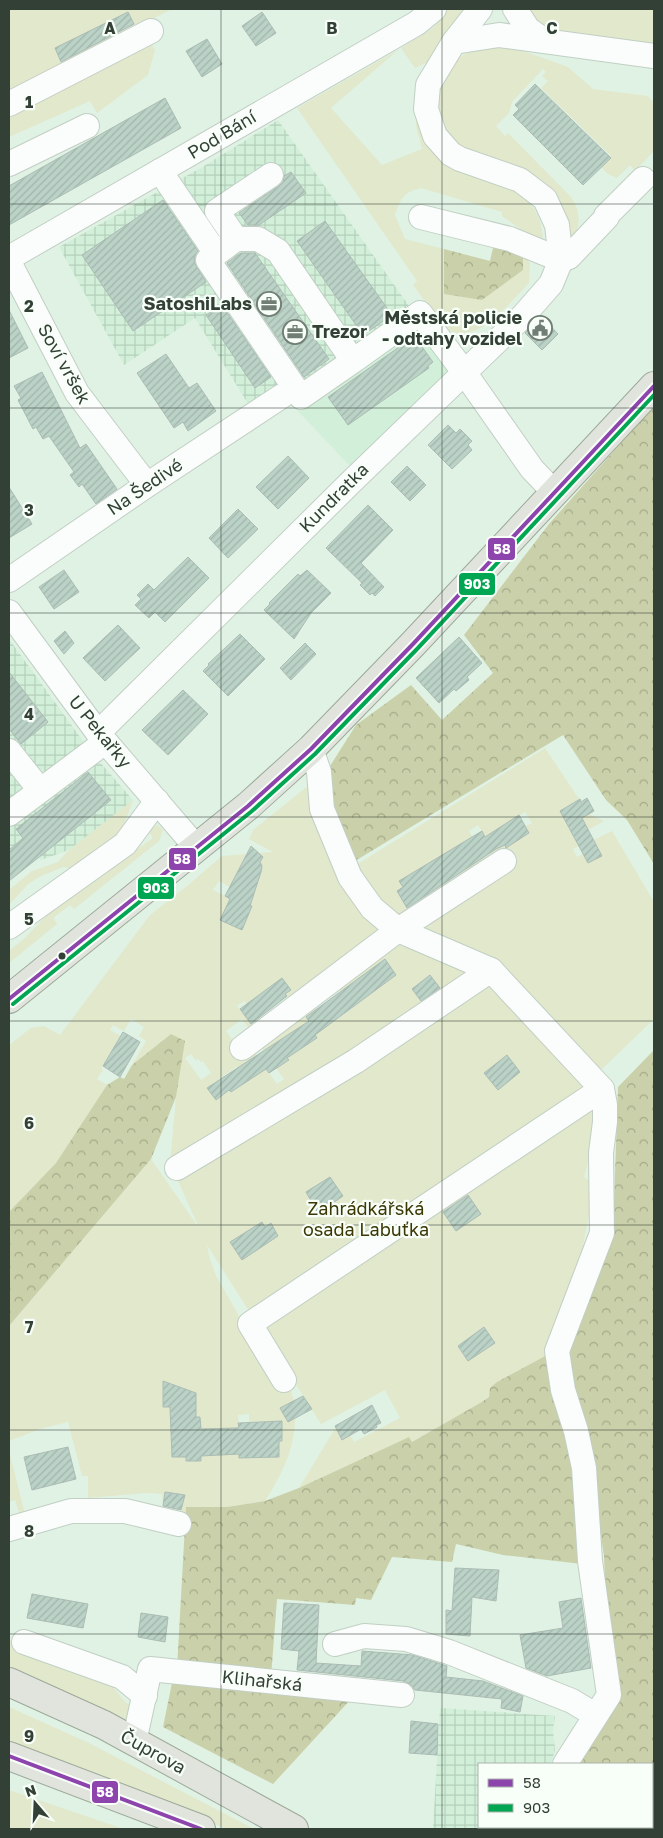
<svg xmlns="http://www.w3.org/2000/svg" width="663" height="1838" viewBox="0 0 663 1838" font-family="'Golos Text',sans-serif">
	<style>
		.built { fill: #d2f0d9 }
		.industrial { fill: url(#industrial-grid) }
		.green { fill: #e1e8cc; fill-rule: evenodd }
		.forest { fill: url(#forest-crowns) }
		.building { fill: url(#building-hatch); stroke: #acbcb4 }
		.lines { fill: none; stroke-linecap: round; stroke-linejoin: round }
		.minor-casing { stroke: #c1cfc4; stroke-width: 26 }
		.major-casing { stroke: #9ca999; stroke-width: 30 }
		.minor { stroke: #fafdfb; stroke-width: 24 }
		.major { stroke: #e0e4dd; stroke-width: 28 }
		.bus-1-casing { stroke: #f8fff9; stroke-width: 8 }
		.bus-2-casing { stroke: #f8fff9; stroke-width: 8 }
		.bus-1 { stroke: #8e44ad; stroke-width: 4 }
		.bus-2 { stroke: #00a651; stroke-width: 4 }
		.grid { fill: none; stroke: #334036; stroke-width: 1; stroke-opacity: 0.55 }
		.bus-dot { fill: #334036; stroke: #f8fff9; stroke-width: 2 }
		.labels { text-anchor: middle; stroke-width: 4.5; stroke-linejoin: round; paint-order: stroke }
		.street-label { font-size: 18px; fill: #334036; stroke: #f8fff9 }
		.poi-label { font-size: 18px; font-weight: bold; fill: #334036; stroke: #f8fff9; text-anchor: end }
		.park-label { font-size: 18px; fill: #3c3806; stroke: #f8fff9 }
		.grid-label { font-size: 16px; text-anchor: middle; font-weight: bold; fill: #334036; stroke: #f8fff9; stroke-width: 4.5; stroke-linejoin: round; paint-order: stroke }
		.line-badge { stroke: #f8fff9; stroke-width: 2 }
		.badge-label { font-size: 14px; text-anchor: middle; font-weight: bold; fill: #fff }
	</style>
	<defs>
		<pattern id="industrial-grid" width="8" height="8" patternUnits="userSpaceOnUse" patternTransform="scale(1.25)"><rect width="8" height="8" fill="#d2f0d9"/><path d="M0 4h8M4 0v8" fill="none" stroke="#b5cfbb"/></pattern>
		<pattern id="forest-crowns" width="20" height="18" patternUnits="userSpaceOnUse" patternTransform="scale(1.25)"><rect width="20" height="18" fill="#cad0a9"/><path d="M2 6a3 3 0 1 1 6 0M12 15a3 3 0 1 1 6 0" fill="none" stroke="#a5aa8a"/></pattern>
		<pattern id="building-hatch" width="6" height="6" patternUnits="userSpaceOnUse" patternTransform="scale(1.25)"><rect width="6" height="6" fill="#bbd2c7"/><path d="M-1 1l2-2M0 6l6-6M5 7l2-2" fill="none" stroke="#a1b5ac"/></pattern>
	</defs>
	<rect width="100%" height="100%" fill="#e0f2e4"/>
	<path class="built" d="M421,323L460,385L365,482L296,409Z"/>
	<g class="industrial">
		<path d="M278,120L421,323L296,409L280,388L250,407L195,318L124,365L59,247L204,166Z"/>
		<path d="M9,639L91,752L133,800L69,850L41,860L37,857L9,879Z"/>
		<path d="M440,1708L555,1716L553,1731L555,1750L551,1764H479V1827H528L527,1829H433Z"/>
	</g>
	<g class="green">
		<path d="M9,9H172L83,54L9,96Z"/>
		<path d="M447,9H469L428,62L415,68L401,48L434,27Z"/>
		<path d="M524,9H654V49L551,35Z"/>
		<path d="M150,43L155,50L148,75L97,113L90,101L9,137V114Z"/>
		<path d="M493,45L515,48L568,67L593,89L648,96L654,103V151L635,171L630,165L617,178L608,174L601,167L611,156L541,88L548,81L542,76L546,72L543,69L512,102L509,113L496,126L505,136L508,133L571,197C582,213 581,229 569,244L563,228C537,208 511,187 484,167C472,158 455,147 447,134C435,116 434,96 445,77C458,54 469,50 493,45Z"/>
		<path d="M398,50L331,108L382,165L422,149L416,126V96L451,167L469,175L503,184L523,195L535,210L540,221L543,236L541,241L529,235L502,216V212L421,188C402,193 402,197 395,215L405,239L444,249V294L523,254L530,263L529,283C509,303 476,349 445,328L413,285L417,281L297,108Z"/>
		<path d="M545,748L579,799L560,811L569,825L589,814L604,821L588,830L584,821L579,846L573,849L577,857L583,854L588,863L602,856L594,840L612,831L654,902V1019L599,1072L600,1120L584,1177L595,1185L579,1266L549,1354L497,1382L489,1396L480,1403L412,1442L409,1437L299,1488L336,1427L350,1435L354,1442L400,1418L385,1390L321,1424L207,1245L210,1259L216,1276L270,1370L290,1388L294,1401L281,1408L287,1421L295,1417C295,1448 282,1475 265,1501L227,1507H186L185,1513L181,1512L185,1495L165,1492L163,1507L162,1494L147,1493L88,1498V1476H82L68,1422L40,1429L9,1441V1326L151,1159L199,1228L170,1163L176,1097L184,1041L171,1034L132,1065L146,1041L139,1036L144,1027L131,1019L124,1031L113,1025L110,1030L121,1036L101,1069L103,1070L97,1079L107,1085L56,1163L9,1212V1045L31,1028L44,1026L60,1035L150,915L187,886L222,856L247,854L230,887L219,881L213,890L233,900L221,920L242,930L252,906H250C253,896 264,871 260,862L263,857L259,853L273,852L249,839L253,830L314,781L351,868ZM525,812L532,823L526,826L529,833L507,847L496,830ZM478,825L494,851L485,857L469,831ZM458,846L469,867L459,874L460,876L451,881L438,858ZM432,861L445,883L436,888L437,890L408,908L397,891L403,887L400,880ZM385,959L396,975L360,1002L348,987ZM431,976L443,994L426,1006L416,994L422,981ZM339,989L353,1008L318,1033L317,1010L314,1007ZM290,990L285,994L290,1000L253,1026L237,1006L244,1001L247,1004ZM242,1019L250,1030L234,1042L226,1031ZM300,1027L313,1031L317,1039L287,1058L289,1061L280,1066L268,1048ZM258,1043L284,1079L277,1084L251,1048ZM191,1054L196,1061L198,1059L201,1062L203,1061L211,1073L201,1080L185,1058ZM236,1067L255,1076L232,1092L229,1090L214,1087L212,1084ZM484,1328L495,1343L468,1361L458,1346ZM249,1414V1422L278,1421L282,1441H279V1457L239,1458L237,1427H239L238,1415ZM185,1417H200L201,1429H214L215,1455L201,1456V1461H186Z"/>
		<path d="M133,800L124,825L127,827L118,840L75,869L63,867L39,877L27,885L9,905V890L32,871L58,862L69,850Z"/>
		<path d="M158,825L163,830L159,841L74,909L70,905L53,918L57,924L9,963V951L25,938L51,911L153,838L147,829Z"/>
		<path d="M9,1450L25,1514L20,1515L15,1500L9,1502Z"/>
		<path d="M9,1640L34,1651L103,1674L125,1702L136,1709L128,1725L23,1673L9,1667Z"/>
		<path d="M9,1707L89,1743L254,1829H227L128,1790L9,1746Z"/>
		<path d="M9,1790L124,1829H9Z"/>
	</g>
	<g class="forest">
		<path d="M507,246L523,254V270L482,300L444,294V249L490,261L493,248Z"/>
		<path d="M654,406V864L627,820L606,800L563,735L350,864L326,811L325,774L356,725L411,685L442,720L493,673L464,635L549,524Z"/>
		<path d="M171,1034L185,1041L176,1097L151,1159L9,1326V1212L56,1163L107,1085L120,1077L124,1079L132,1065Z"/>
		<path d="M654,1050V1828L552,1829L553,1827H652V1764H578L617,1691L606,1606L604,1556L591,1469L563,1353L613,1231L618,1087Z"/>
		<path d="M549,1354L573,1451L582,1564L503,1555L456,1544L452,1562L392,1557L371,1600L356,1598L355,1605L277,1599L271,1677L177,1669L186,1507H227L265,1501L299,1488L409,1437L412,1442L480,1403L489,1397L490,1388L497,1382Z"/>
		<path d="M173,1678L352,1698L273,1784L163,1727Z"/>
	</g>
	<g class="building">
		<path d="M128,12L134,24L61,62L55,48Z"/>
		<path d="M262,12L276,33L256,46L242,26Z"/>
		<path d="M207,39L222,64L202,77L186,51Z"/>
		<path d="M535,84L611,158L583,185L513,115L519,109L515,105Z"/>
		<path d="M165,98L181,128L9,225V186Z"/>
		<path d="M291,172L306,193L259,225H248L239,213L279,186L283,182L284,176Z"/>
		<path d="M163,200L198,251L195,255L194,262L206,282L133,331L82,255Z"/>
		<path d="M325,221L392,315L363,335L297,241Z"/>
		<path d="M241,253H255L329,359L304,377L227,263Z"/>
		<path d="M222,305L271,377L255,388L206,315Z"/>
		<path d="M9,310L28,348L9,358Z"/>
		<path d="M541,316L558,334L542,350L525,333Z"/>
		<path d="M409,340L415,348L420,344L433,362L428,366L429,368L348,425L328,397Z"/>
		<path d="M166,354L189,388L197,383L216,411L188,431L183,422L174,428L137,373Z"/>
		<path d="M42,372L80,448L86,444L117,489L96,504L82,484L79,487L70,475L74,472L49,436L43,439L36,427L33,429L18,400L21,398L14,386Z"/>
		<path d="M448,425L456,433L460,429L472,441L468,445L472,450L452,469L428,445Z"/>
		<path d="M288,456L309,478L278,509L256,487Z"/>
		<path d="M407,466L426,485L410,501L391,482Z"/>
		<path d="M9,487L32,524L9,538Z"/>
		<path d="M368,505L393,530L361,563L384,587L375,596L372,593L370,595L360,585L362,583L326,548Z"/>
		<path d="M238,509L258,529L228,558L209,538Z"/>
		<path d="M188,557L209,578L165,622L155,612L149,618L135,605L141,599L137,595L148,584L154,590Z"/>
		<path d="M64,570L79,592L54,609L39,587Z"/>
		<path d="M307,570L331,593L311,613L294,639L264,610L270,604L269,603L298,574L300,576Z"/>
		<path d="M118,625L140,648L105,681L83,658Z"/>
		<path d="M65,631L74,643L64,654L54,641Z"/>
		<path d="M240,634L265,659L228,696L203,671L209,665L208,664Z"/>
		<path d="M459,637L482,663L467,677L469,680L456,691L454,689L439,703L416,678Z"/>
		<path d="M305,643L316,654L291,680L280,668Z"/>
		<path d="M9,672L48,722L21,744L9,729Z"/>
		<path d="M183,690L208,714L168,755L142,730Z"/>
		<path d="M88,772L111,800L9,881V850L23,838L16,829Z"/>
		<path d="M587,798L594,811L582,818L602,856L588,863L560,811L580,799L581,802Z"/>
		<path d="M519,815L529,833L506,848L505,845L496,849L407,908L397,891L403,887L399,881L482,831L485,837Z"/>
		<path d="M251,846L263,857L260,862L262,866L261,872L250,906H252L242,930L220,920L230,899L225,896Z"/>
		<path d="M385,959L396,975L315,1035L317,1038L287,1058L289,1060L269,1073L266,1069L231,1092L229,1090L216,1100L207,1088L309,1021L306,1017Z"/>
		<path d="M430,975L440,988L421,1001L412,989Z"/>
		<path d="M282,978L291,990L285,994L287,996L251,1024L240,1009Z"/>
		<path d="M123,1032L140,1042L120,1077L103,1066Z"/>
		<path d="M507,1055L520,1072L498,1090L484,1073Z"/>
		<path d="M330,1177L343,1196L318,1213L306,1192Z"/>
		<path d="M468,1195L481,1214L456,1231L443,1212Z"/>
		<path d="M262,1222L265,1227L271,1223L278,1236L242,1260L230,1242Z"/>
		<path d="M484,1327L495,1343L468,1361L458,1346Z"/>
		<path d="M163,1381L196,1393V1417H200L201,1429L237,1428L239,1427L238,1423L282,1421V1441H279V1457L239,1458V1454L201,1456V1461H186V1457H172L170,1407H163Z"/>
		<path d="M303,1396L312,1409L288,1422L280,1408Z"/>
		<path d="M372,1405L381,1423L376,1425L377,1427L364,1434L361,1429L342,1440L335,1426Z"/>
		<path d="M68,1447L76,1479L32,1490L24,1457Z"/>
		<path d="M165,1492L185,1495L181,1510L163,1506Z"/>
		<path d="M455,1568L499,1570L496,1601L472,1597L470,1636L446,1634V1610L452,1611Z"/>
		<path d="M32,1594L88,1604L83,1628L27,1618Z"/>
		<path d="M581,1598L591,1668L547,1676L526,1668L520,1635L563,1628L559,1602Z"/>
		<path d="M284,1603L319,1605L316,1663L361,1666L362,1651L413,1655L447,1666L446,1677L483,1681L523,1696L520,1712L501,1708L502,1699L415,1690L410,1684L403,1681L297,1670L299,1651L281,1649Z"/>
		<path d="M141,1613L168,1617L165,1642L138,1637Z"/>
		<path d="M411,1721L438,1724L437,1755L409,1753Z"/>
	</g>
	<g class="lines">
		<defs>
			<g id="minor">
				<path d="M515,9L528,29L545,41"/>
				<path d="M454,42L499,35L654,56"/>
				<path d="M9,104L151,31"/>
				<path d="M9,164L87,126"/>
				<path d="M160,171L211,246"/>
				<path d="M421,217L510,239L561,260L569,257L607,217L606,216L643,179"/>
				<path d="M236,239L217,211L271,175"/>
				<path d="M9,258L417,23L434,9"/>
				<path d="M9,262L77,393L147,485"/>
				<path d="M353,361L301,397L208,260L236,239H258L278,251L353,361L420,313L464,372L532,469L555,493"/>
				<path d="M9,580L147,485L282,396"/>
				<path d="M9,612L98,733L196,847"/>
				<path d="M98,733L349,484L523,316L551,284L561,260L557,225L545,199L520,180L460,159L451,154L435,136L426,109L428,85L454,42L480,9"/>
				<path d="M311,749L319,772L322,809L350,877L372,908L398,930L491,970L602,1089L605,1105V1122L601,1153L602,1233L557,1351L563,1390L576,1431L584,1468L590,1561L609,1695L565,1764"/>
				<path d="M9,751L40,790"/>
				<path d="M9,814L105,742"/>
				<path d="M9,927L125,844L157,801"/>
				<path d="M242,1048L398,930L504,861"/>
				<path d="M177,1168L356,1061L491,970"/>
				<path d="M284,1380L250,1324L602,1089"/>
				<path d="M9,1529L71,1511H125L179,1524"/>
				<path d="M24,1642L122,1677L145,1696"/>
				<path d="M335,1644L364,1636L406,1639L449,1652L572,1701L595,1715"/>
				<path d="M134,1742L150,1669L402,1695"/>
				<path d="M541,1829L542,1827"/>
			</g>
			<g id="major">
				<path d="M9,999L248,806L311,749L413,644L654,386"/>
				<path d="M9,1682L104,1725L294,1829"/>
				<path d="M9,1756L201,1829"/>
			</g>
		</defs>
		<use href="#minor" class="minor-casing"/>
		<use href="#major" class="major-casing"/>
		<use href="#minor" class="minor"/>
		<use href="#major" class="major"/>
		<defs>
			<g id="bus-1">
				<path d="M9,999L248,806L311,749L413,644L654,386"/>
				<path d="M9,1756L201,1829"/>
			</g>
			<path id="bus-2" d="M13,1004L252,811L315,754L418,648L654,395"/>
		</defs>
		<use href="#bus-1" class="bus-1-casing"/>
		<use href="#bus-2" class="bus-2-casing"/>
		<use href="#bus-1" class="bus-1"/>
		<use href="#bus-2" class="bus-2"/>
	</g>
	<path class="grid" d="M221,9V1829M442,9V1829M9,204H654M9,408H654M9,613H654M9,817H654M9,1021H654M9,1225H654M9,1430H654M9,1634H654"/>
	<defs>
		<symbol id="office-ring" viewBox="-11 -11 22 22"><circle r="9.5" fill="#f8fff9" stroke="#707e73" stroke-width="1.5"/><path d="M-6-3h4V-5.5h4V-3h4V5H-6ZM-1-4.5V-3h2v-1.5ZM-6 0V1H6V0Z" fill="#707e73"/></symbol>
		<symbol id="civic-ring" viewBox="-11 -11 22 22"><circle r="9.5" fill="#f8fff9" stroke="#707e73" stroke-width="1.5"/><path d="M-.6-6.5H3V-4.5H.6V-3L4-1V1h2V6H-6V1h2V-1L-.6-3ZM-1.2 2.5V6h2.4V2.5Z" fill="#707e73"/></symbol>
	</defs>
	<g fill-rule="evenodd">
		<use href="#office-ring" x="255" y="290" width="28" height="28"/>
		<use href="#civic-ring" x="526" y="314" width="28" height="28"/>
		<use href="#office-ring" x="281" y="318" width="28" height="28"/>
	</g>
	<circle class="bus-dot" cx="62" cy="956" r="4.5"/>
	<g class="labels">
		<g class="street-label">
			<text transform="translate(222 135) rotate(-31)" y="6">Pod Bání</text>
			<text transform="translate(64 364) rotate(61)" y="6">Soví vršek</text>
			<text transform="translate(145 487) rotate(-34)" y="6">Na Šedivé</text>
			<text transform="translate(334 498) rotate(-45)" y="6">Kundratka</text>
			<text transform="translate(100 732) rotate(51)" y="6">U Pekařky</text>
			<text transform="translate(262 1681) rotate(6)" y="6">Klihařská</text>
			<text transform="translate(153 1752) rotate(29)" y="6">Čuprova</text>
		</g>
		<g class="poi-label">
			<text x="252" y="310">SatoshiLabs</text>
			<text x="522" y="324">Městská policie<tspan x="522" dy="21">- odtahy vozidel</tspan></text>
			<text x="312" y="338" text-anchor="start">Trezor</text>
		</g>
		<g class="park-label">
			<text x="366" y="1215">Zahrádkářská<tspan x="366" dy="21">osada Labuťka</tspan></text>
		</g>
	</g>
	<g class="grid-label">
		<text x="110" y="34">A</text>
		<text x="332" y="34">B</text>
		<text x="552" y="34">C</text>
		<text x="29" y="108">1</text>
		<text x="29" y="312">2</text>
		<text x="29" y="516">3</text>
		<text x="29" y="720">4</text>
		<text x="29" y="925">5</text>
		<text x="29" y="1129">6</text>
		<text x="29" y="1333">7</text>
		<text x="29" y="1537">8</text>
		<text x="29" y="1742">9</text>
	</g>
	<g class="line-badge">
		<rect x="487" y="537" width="29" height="24" rx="5" fill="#8e44ad"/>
		<rect x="458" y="572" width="38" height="24" rx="5" fill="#00a651"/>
		<rect x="168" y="847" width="29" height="24" rx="5" fill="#8e44ad"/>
		<rect x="137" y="876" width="38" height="24" rx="5" fill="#00a651"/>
		<rect x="91" y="1780" width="28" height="24" rx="5" fill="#8e44ad"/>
	</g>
	<g class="badge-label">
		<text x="502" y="554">58</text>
		<text x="477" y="589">903</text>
		<text x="182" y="864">58</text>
		<text x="156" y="893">903</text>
		<text x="105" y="1797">58</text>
	</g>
	<rect width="663" height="1838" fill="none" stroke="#334036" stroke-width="20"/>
	<rect x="478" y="1763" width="175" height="65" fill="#f8fff9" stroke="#a9b3ab"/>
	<rect x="488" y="1779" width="25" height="8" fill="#8e44ad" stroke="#a9b3ab"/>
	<text x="523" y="1788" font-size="15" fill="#334036">58</text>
	<rect x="488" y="1804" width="25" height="8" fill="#00a651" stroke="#a9b3ab"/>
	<text x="523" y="1813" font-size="15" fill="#334036">903</text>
	<g transform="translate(35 1803) rotate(341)" stroke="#f8fff9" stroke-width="4" paint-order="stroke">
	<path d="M0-4L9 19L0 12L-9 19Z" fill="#334036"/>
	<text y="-8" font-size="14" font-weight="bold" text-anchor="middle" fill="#334036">N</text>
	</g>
</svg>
